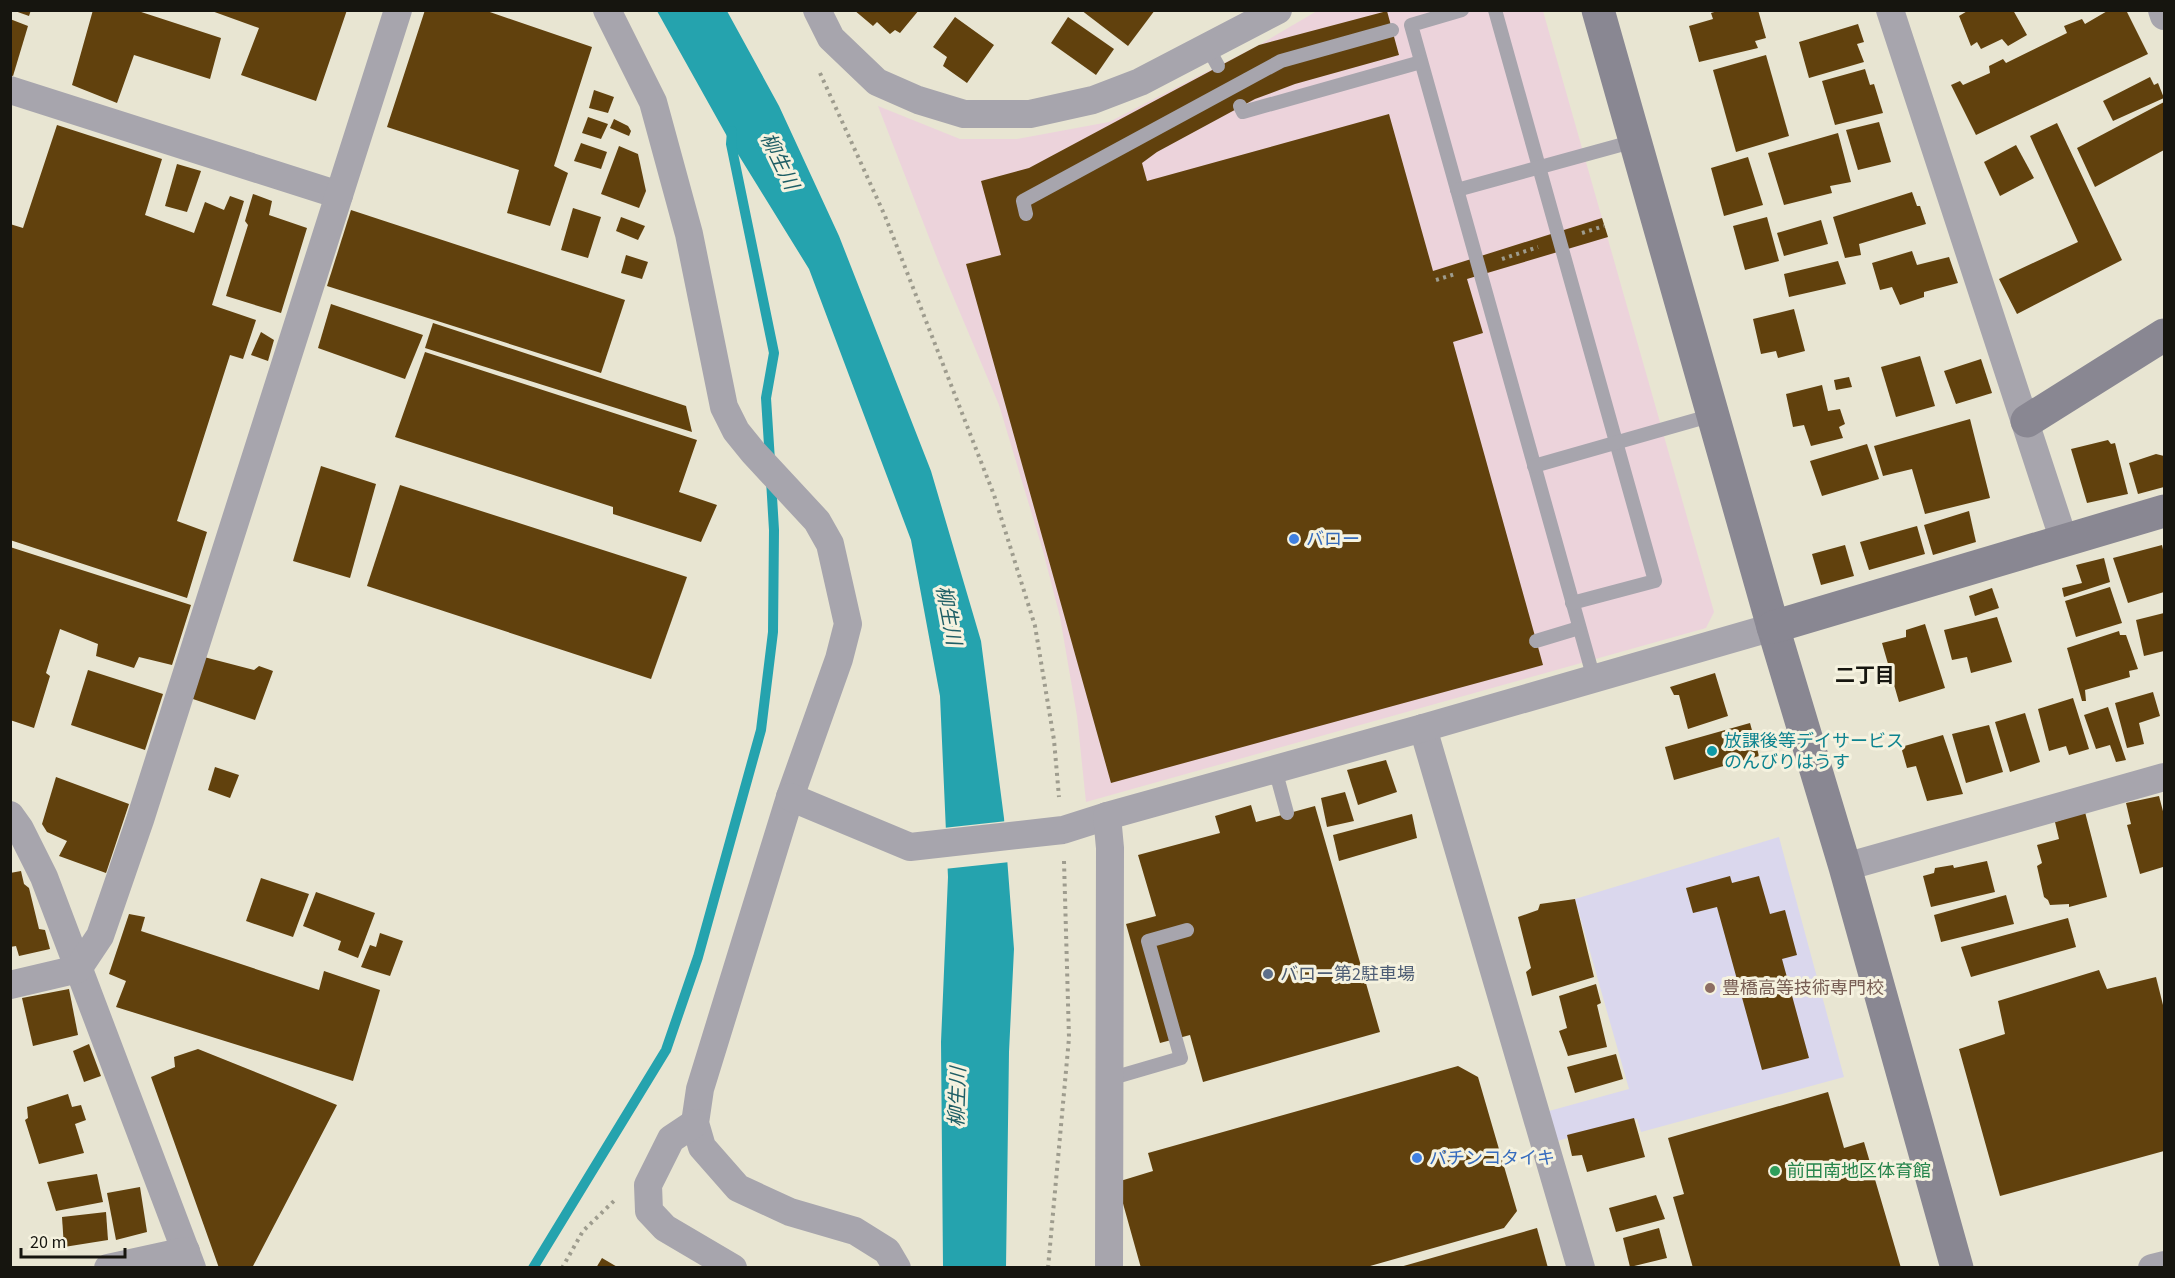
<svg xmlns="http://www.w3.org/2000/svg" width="2175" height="1278" viewBox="0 0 2175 1278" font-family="'Source Sans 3','Noto Sans JP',sans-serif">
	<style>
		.commercial { fill: #ecd3db }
		.education { fill: #dad7ed }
		.water { fill: #25a3ae }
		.pier { fill: #e8e5d2 }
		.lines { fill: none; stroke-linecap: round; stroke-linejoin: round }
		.stream { stroke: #25a3ae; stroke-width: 10 }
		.building { fill: #61410d }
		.path { stroke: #9e9c8e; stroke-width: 4; stroke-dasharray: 3 4.5; stroke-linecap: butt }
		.lane { stroke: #a7a5ad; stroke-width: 14 }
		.street { stroke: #a7a5ad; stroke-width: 28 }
		.secondary { stroke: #898792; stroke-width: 33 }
		.lane-bridge { stroke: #a7a5ad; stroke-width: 14 }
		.shop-dot { fill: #3f7fe0; stroke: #f5f2df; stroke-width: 2 }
		.culture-dot { fill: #0f9aa8; stroke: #f5f2df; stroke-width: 2 }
		.service-dot { fill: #5c6f8a; stroke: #f5f2df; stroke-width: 2 }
		.education-dot { fill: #8d6e63; stroke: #f5f2df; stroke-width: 2 }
		.leisure-dot { fill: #2e9e5b; stroke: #f5f2df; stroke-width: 2 }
		.labels { text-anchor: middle; stroke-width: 6; stroke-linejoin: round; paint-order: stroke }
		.shop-label { font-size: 18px; fill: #366cbe; stroke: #f5f2df; text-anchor: start }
		.culture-label { font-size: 18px; fill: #0d838f; stroke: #f5f2df; text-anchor: start }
		.service-label { font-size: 18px; fill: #4e5e75; stroke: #f5f2df; text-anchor: start }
		.education-label { font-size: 18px; fill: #785e54; stroke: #f5f2df; text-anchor: start }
		.leisure-label { font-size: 18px; fill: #27864d; stroke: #f5f2df; text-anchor: start }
		.water-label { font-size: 20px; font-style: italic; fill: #1e5e65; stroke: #f5f2df }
		.neighbourhood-label { font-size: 20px; font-weight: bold; fill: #16150f; stroke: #f5f2df }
	</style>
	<rect width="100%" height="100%" fill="#e8e5d2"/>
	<path class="commercial" d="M1317,11H1543L1714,612L1706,628L1086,802L1077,716L1060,617L1043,551L999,405L939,263L878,106L960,139H1017L1109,122L1259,45Z"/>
	<path class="education" d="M1779,837L1844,1077L1641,1132L1637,1119L1557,1141L1549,1111L1629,1089L1575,899Z"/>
	<path class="water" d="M657,11H727L779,106L839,236L931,471L981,641L1004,818L1014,949L1009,1052L1006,1267H943L941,1042L948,877L940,696L911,540L809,269L728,138Z"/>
	<path class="pier" d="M1007,821L1010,862L944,869L943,828Z"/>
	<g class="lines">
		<g class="stream">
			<path d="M732,131L731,144L774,353L766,398L770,461"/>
			<path d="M533,1268L666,1050L698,957L761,730L773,632L774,530L771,480"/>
		</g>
	</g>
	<g class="building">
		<path d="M12,10H31L29,16Z"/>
		<path d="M93,10H135L221,38L210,79L134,55L117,103L72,85Z"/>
		<path d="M209,10H347L316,101L241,75L259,28Z"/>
		<path d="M425,10H484L592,47L554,166L568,173L550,226L507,213L519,170L387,127Z"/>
		<path d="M854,10H919L900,33L895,30L890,34L877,22L873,26Z"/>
		<path d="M1081,10H1155L1128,46Z"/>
		<path d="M1721,10H1741V12L1758,10L1766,38L1755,41L1758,48L1699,62L1689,26L1713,19L1711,13Z"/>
		<path d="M1969,10H2013L2027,35L2008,46L2002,39L1981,49L1977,42L1971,46L1959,16Z"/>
		<path d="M2109,10H2126L2148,54L1976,135L1951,85L1960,81L1963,85L1990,73L1989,66L2003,59L2006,63L2067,33L2064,26L2082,19L2085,24Z"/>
		<path d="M1387,11L1399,55L1295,84L1255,99L1157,152L1142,163L1147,181L1389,114L1433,271L1602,218L1608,237L1467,279L1483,333L1453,342L1543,665L1111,783L966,264L1001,255L981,181L1029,168L1259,45Z"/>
		<path d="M955,17L994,45L967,83L943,66L947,57L933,47Z"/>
		<path d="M1068,17L1114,49L1096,75L1051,43Z"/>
		<path d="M10,19L28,26L13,76L10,75Z"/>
		<path d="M1858,24L1864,42L1857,44L1864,62L1809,78L1799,42Z"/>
		<path d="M1766,55L1789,136L1736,152L1713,70Z"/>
		<path d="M1865,69L1870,85L1874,84L1883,113L1835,125L1822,81Z"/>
		<path d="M2150,77L2154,85L2158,83L2164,98L2113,121L2103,101Z"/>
		<path d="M594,90L614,97L608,113L589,108Z"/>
		<path d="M2164,102V150L2095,187L2077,148Z"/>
		<path d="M588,117L608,124L601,139L582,133Z"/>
		<path d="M614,119L628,126L631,131L629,136L610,128Z"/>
		<path d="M1879,122L1891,162L1858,170L1846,130Z"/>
		<path d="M2057,123L2122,260L2017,314L1999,279L2078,242L2030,136Z"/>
		<path d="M57,125L162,159L145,215L194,233L205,202L224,210L230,196L244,201L212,305L256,320L243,359L230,355L177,521L207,532L187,598L10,540V224L23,228Z"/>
		<path d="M1838,133L1851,182L1830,186L1832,193L1784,205L1768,153Z"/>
		<path d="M581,143L607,152L601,169L574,161Z"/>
		<path d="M2016,145L2034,178L2000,196L1984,162Z"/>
		<path d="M619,146L638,154L646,191L639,208L601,194Z"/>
		<path d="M1748,157L1763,205L1724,216L1711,168Z"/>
		<path d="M177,164L201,171L187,212L165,206Z"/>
		<path d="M1912,192L1917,206H1920L1926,224L1859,244L1861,255L1845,258L1833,217Z"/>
		<path d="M253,194L272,201L269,215L307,228L281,313L226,296L248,225L245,221Z"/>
		<path d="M573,208L601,217L588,258L561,250Z"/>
		<path d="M351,210L625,300L601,373L327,286Z"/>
		<path d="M621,217L645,226L638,240L616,231Z"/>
		<path d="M1767,217L1779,261L1745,270L1733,226Z"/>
		<path d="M1821,220L1828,244L1784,256L1777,233Z"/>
		<path d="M1912,251L1917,265L1949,257L1958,283L1924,292V297L1900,305L1892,287L1880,290L1872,263Z"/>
		<path d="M626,255L648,262L642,279L621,273Z"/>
		<path d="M1838,261L1846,284L1789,297L1784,274Z"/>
		<path d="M331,304L423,335L405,379L318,348Z"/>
		<path d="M1794,309L1805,351L1778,358L1776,351L1761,354L1753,319Z"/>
		<path d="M433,323L686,406L692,432L425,348Z"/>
		<path d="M261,332L274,340L268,361L251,355Z"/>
		<path d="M425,352L697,440L679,492L717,505L701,542L613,514V507L395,437Z"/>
		<path d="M1920,356L1935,406L1896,417L1881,367Z"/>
		<path d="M1981,359L1992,393L1956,404L1944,371Z"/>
		<path d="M1849,377L1852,387L1836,390L1834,380Z"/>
		<path d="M1822,385L1828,411L1840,409L1845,424L1839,427L1843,438L1811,446L1804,425L1793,427L1786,394Z"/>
		<path d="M1970,419L1990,498L1925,514L1912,469L1883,476L1874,446Z"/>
		<path d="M2108,440L2111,444L2115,443L2128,494L2087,503L2071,449Z"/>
		<path d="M1867,444L1879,479L1822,496L1810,461Z"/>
		<path d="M2156,454L2164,456V487L2138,494L2129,463Z"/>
		<path d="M321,466L376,484L350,578L293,561Z"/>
		<path d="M400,485L687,577L651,679L367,586Z"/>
		<path d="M1969,511L1976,542L1933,555L1924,525Z"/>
		<path d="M1917,526L1925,554L1869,570L1860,542Z"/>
		<path d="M1845,545L1854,576L1821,585L1812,554Z"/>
		<path d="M2162,545L2164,554V592L2128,603L2113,558Z"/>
		<path d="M10,547L191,605L172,665L139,657L134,668L96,656L98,644L60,629L46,673L50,676L34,728L10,720Z"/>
		<path d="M2104,558L2110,582L2064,597L2062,588L2082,583L2076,565Z"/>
		<path d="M2110,587L2122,623L2076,637L2065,601Z"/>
		<path d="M1992,588L1999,608L1975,616L1969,596Z"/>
		<path d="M2164,613V651L2144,656L2136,620Z"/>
		<path d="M1997,617L2012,662L1971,673L1967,657L1952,660L1944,630Z"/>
		<path d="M1925,624L1945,688L1899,702L1882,643L1906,637V630Z"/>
		<path d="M2119,631L2120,635H2126L2138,669L2129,671L2130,677L2085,690L2086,701H2082L2067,648Z"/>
		<path d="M204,657L254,670L259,666L273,671L255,720L190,698Z"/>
		<path d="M88,670L163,694L145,750L71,725Z"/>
		<path d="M1715,673L1728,716L1688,729L1679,695H1674L1670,687Z"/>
		<path d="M2153,692L2160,716L2139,723L2144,744L2127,748L2115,703Z"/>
		<path d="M2073,698L2089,749L2069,755L2066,746L2049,751L2038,709Z"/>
		<path d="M2108,707L2126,760L2116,762L2110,745L2096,749L2084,715Z"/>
		<path d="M2025,713L2040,762L2010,772L1995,722Z"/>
		<path d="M1750,723L1759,756L1674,780L1665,747Z"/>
		<path d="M1989,725L2003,772L1966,783L1952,734Z"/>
		<path d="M1943,735L1963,794L1927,801L1916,766L1907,768L1901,747Z"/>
		<path d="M1386,760L1397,792L1358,805L1347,770Z"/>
		<path d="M215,767L239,775L230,798L208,790Z"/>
		<path d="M56,777L129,804L106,873L59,856L67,841L47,832L42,824Z"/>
		<path d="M1345,792L1354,821L1327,827L1321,798Z"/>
		<path d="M2159,796L2164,815L2163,867L2140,874L2127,825L2131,824L2126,803Z"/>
		<path d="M1251,805L1256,822L1315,806L1380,1032L1203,1082L1190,1035L1160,1043L1126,924L1156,916L1138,855L1220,833L1215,816Z"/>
		<path d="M2085,812L2107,897L2069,907V904L2050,905L2048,900L2044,897L2037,866L2042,863L2037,845L2059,839L2055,822Z"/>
		<path d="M1412,814L1417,838L1339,861L1333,835Z"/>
		<path d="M1987,861L1995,892L1931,907L1923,876L1934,873L1935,868L1953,865L1954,868Z"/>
		<path d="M21,871L24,884L29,888L39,929L45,930L50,949L19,956L16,946L10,947V873Z"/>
		<path d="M1730,876L1732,883L1759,876L1770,914L1785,910L1797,955L1782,959L1809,1058L1762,1070L1717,907L1693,913L1686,888Z"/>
		<path d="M261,878L309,894L293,937L246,921Z"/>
		<path d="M316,892L375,913L358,958L338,950L341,941L303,926Z"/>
		<path d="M2006,895L2014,924L1941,942L1934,915Z"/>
		<path d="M1575,899L1594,977L1532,996L1526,972L1531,968L1518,917L1538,910L1540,904Z"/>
		<path d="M129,914L145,917L141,931L319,990L324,971L380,990L353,1081L116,1007L126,981L109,974Z"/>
		<path d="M2068,918L2076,947L1971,977L1961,947Z"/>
		<path d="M380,933L403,941L390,976L361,967L370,945L376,947Z"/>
		<path d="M2099,970L2107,989L2156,977L2164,1009V1151L2000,1196L1959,1049L2005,1034L1998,1001Z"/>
		<path d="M1596,984L1601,1003L1597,1005L1607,1047L1568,1056L1559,1031L1567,1028L1559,996Z"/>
		<path d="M69,989L78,1035L33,1046L22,998Z"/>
		<path d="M89,1044L101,1076L84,1082L73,1051Z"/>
		<path d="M198,1049L337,1105L252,1268H219L151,1077L175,1067L174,1057Z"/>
		<path d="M1616,1054L1623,1079L1575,1093L1567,1067Z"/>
		<path d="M1458,1066L1478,1077L1517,1211L1504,1228L1363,1268H1141L1117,1182L1153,1171L1148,1153Z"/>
		<path d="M1828,1092L1844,1148L1864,1142L1901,1268H1693L1673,1197L1684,1194L1668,1138Z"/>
		<path d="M68,1094L72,1107L81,1105L86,1120L75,1124L84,1153L39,1164L25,1120L28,1118L27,1107Z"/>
		<path d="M1634,1118L1645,1157L1587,1172L1582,1155L1572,1156L1567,1135Z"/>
		<path d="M97,1174L103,1202L56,1211L47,1182Z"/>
		<path d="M140,1187L147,1232L116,1240L107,1193Z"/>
		<path d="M1656,1195L1665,1219L1616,1232L1609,1208Z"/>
		<path d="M106,1212L108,1240L64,1247L62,1217Z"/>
		<path d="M1537,1228L1548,1268H1400V1267Z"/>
		<path d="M1659,1228L1667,1258L1630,1267L1623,1238Z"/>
		<path d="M602,1258L619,1268H596Z"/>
	</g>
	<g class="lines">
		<g class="path">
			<path d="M820,73L885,216L994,495L1035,626L1054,740L1059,797"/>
			<path d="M1582,233L1604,226"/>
			<path d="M1502,259L1538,247"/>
			<path d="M1436,280L1455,274"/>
			<path d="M562,1268L583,1231L617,1198"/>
			<path d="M1048,1268L1069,1038L1064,861"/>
		</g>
		<g class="lane">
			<path d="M1462,10L1411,25L1594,679"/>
			<path d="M1495,10L1655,581L1572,603"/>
			<path d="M1208,48L1218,66"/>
			<path d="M1240,106L1243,112L1421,62"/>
			<path d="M1457,190L1635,141"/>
			<path d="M1534,466L1713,415"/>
			<path d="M1536,641L1579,628"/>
			<path d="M1275,769L1287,813"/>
			<path d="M1109,1079L1181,1058L1148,941L1187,930"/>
		</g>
		<g class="street">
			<path d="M607,10L653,102L689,234L724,407L736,431L753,452L817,521L830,544L848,624L839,659L790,797L700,1089L695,1123L702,1147L738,1188L790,1212L855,1231L887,1251L897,1268"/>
			<path d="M817,10L831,38L877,82L918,100L964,114H1030L1093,100L1140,82L1278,10"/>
			<path d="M1890,10L2064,541"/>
			<path d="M2162,10L2164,16"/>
			<path d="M10,90L339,195"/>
			<path d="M1423,728L1581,1268"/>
			<path d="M790,797L910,847L1063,830L1107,816"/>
			<path d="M10,815L20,829L44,877L192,1268"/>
			<path d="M1845,867L2164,777"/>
			<path d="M10,985L78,969L100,936L140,820L398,10"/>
			<path d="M695,1123L671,1139L648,1185L649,1211L665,1228L733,1268"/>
			<path d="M108,1268L186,1251"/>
			<path d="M1109,1268L1110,848L1107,816L1423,728L1773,627"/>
			<path d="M2152,1268L2164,1265"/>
		</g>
		<g class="secondary">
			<path d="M1598,10L1773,627L1845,867L1957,1268"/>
			<path d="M2027,421L2164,335"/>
			<path d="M1773,627L2164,511"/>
		</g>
		<path class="lane-bridge" d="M1026,214L1023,201L1281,61L1392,30"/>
	</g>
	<g class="shop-dot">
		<circle cx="1294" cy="539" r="6"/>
		<circle cx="1417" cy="1158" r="6"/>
	</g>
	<circle class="culture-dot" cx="1712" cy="751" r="6"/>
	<circle class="service-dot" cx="1268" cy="974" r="6"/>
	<circle class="education-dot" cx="1710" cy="988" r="6"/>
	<circle class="leisure-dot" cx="1775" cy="1171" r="6"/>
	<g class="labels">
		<g class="shop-label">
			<text x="1306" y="545">バロー</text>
			<text x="1429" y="1164">パチンコタイキ</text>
		</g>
		<g class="culture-label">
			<text x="1724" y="747">放課後等デイサービス<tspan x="1724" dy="21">のんびりはうす</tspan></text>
		</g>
		<g class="service-label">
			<text x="1280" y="980">バロー第2駐車場</text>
		</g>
		<g class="education-label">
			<text x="1722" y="994">豊橋高等技術専門校</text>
		</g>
		<g class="leisure-label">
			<text x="1787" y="1177">前田南地区体育館</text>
		</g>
		<g class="water-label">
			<text transform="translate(780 161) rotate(64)" y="7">柳生川</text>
			<text transform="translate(949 615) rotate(79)" y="7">柳生川</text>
			<text transform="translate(957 1097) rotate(-88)" y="7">柳生川</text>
		</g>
		<g class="neighbourhood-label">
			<text x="1865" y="682">二丁目</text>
		</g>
	</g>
	<rect width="2175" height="1278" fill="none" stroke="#16150f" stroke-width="24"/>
	<path d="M21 1248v9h104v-9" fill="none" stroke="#16150f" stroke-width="3"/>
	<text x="30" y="1248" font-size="18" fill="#16150f" stroke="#f5f2df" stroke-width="4.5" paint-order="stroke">20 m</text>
</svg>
